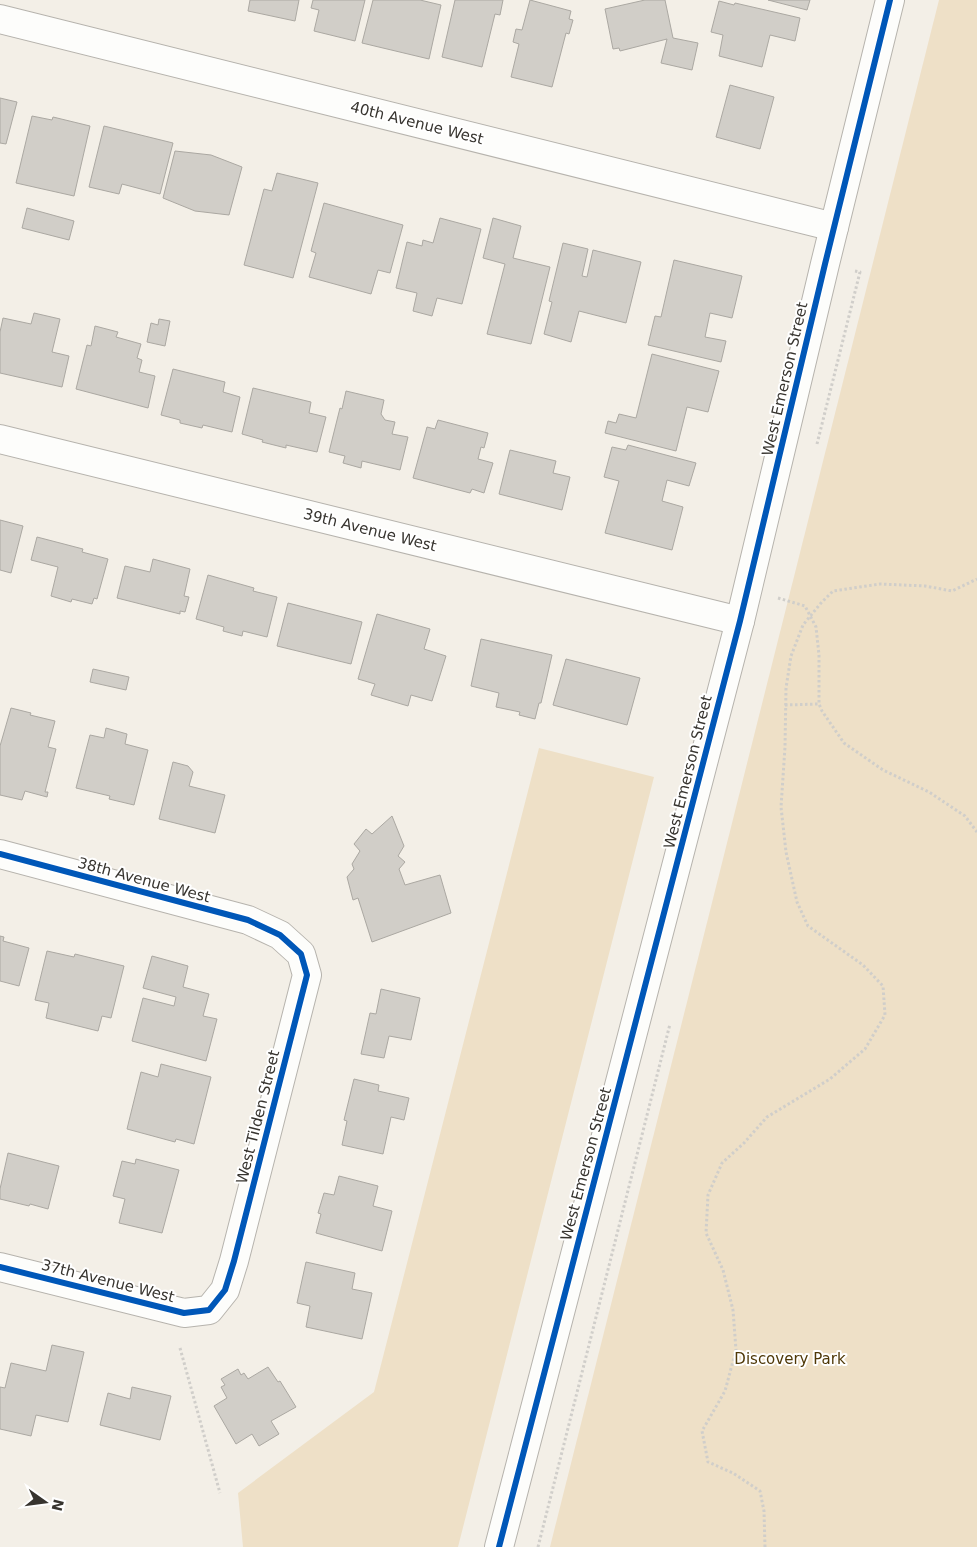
<svg xmlns="http://www.w3.org/2000/svg" width="977" height="1547" viewBox="0 0 977 1547" font-family="'DejaVu Sans',sans-serif">
	<style>
		.green { fill: #eee0c7 }
		.building { fill: #d1cec8; stroke: #aba8a2 }
		.lines { fill: none; stroke-linecap: round; stroke-linejoin: round }
		.minor-casing { stroke: #b6b3ad; stroke-width: 30 }
		.path { stroke: #d0ceca; stroke-width: 3; stroke-dasharray: 2.5 2.5; stroke-linecap: butt }
		.minor { stroke: #fdfdfb; stroke-width: 28 }
		.cycleway-casing { stroke: #fff; stroke-width: 9 }
		.cycleway { stroke: #0057b8; stroke-width: 6 }
		.labels { text-anchor: middle; stroke-width: 4; stroke-linejoin: round; paint-order: stroke }
		.street-label { font-size: 15px; fill: #37342f; stroke: #fff }
		.park-label { font-size: 15px; fill: #4f3807; stroke: #fff }
	</style>
	<rect width="100%" height="100%" fill="#f3efe7"/>
	<g class="green">
		<path d="M939,0H977V1547H550Z"/>
		<path d="M539,748L654,777L458,1547H243L238,1493L374,1392Z"/>
	</g>
	<g class="building">
		<path d="M250,0H299L295,21L248,11Z"/>
		<path d="M313,0H365L355,41L314,31L319,10L311,8Z"/>
		<path d="M373,0H420L441,5L429,59L362,43Z"/>
		<path d="M455,0H503L500,15L495,14L482,67L442,57Z"/>
		<path d="M530,0L571,11L569,19L573,20L569,34L566,33L552,87L511,77L519,44L513,42L516,29L522,30Z"/>
		<path d="M645,0H665L673,38L698,43L692,70L661,63L667,39L620,51L619,48L613,49L605,9Z"/>
		<path d="M768,0H810L807,10Z"/>
		<path d="M719,1L734,5L735,3L800,18L795,41L770,35L762,67L719,56L723,35L711,32Z"/>
		<path d="M730,85L774,97L760,149L716,137Z"/>
		<path d="M0,98L17,102L6,144L0,143Z"/>
		<path d="M32,116L52,120L53,117L90,126L74,196L16,183Z"/>
		<path d="M104,126L173,143L160,194L122,184L119,194L89,187Z"/>
		<path d="M175,151L211,155L242,167L229,215L195,211L163,198Z"/>
		<path d="M277,173L318,183L293,278L244,265L264,189L272,191Z"/>
		<path d="M324,203L403,225L390,273L378,270L371,294L309,277L316,253L311,251Z"/>
		<path d="M27,208L74,221L69,240L22,228Z"/>
		<path d="M440,218L481,229L462,304L437,298L432,316L413,311L417,293L396,288L407,242L422,246L423,240L433,243Z"/>
		<path d="M493,218L521,226L513,258L550,267L531,344L487,334L505,264L483,258Z"/>
		<path d="M563,243L588,249L582,276L587,277L593,250L641,262L626,323L579,311L571,342L544,334L552,302L549,301Z"/>
		<path d="M674,260L742,276L732,318L710,313L705,337L726,341L721,362L648,345L655,316L661,317Z"/>
		<path d="M34,313L60,319L52,352L69,356L62,387L0,373V332L3,318L31,324Z"/>
		<path d="M159,319L170,321L165,346L147,342L151,323L158,325Z"/>
		<path d="M95,326L118,332L116,337L141,344L137,358L142,360L139,372L155,376L148,408L76,389L87,345L91,346Z"/>
		<path d="M652,354L719,371L708,412L687,407L676,451L605,433L608,421L616,423L619,414L636,418Z"/>
		<path d="M173,369L225,382L223,392L240,397L232,432L203,425L202,428L180,423V420L161,415Z"/>
		<path d="M253,388L311,402L309,413L326,417L317,452L286,445V448L262,442L263,440L242,434Z"/>
		<path d="M346,391L384,400L381,414L385,420L395,422L392,434L408,437L400,470L362,461L361,468L343,463L345,456L329,452L340,408L342,409Z"/>
		<path d="M438,420L488,433L484,448L481,447L478,459L493,463L484,493L472,489L470,493L413,478L427,427L435,429Z"/>
		<path d="M628,445L696,463L689,486L667,480L662,501L683,507L672,550L605,533L619,481L604,477L612,447L626,450Z"/>
		<path d="M510,450L556,461L553,473L570,477L562,510L499,494Z"/>
		<path d="M0,520L23,526L11,573L0,570Z"/>
		<path d="M37,537L83,549L82,552L108,559L97,599L94,598L92,604L72,599L71,602L51,596L58,567L31,560Z"/>
		<path d="M153,559L190,569L184,596L189,597L185,612L180,611V614L117,598L125,566L150,572Z"/>
		<path d="M208,575L254,588L253,591L277,597L267,637L243,631L242,636L223,631L224,627L196,619Z"/>
		<path d="M288,603L362,622L351,664L277,646Z"/>
		<path d="M377,614L430,629L424,649L446,656L432,701L411,695L408,706L371,695L375,684L358,679Z"/>
		<path d="M481,639L552,655L541,703H539L535,719L519,715L520,712L496,707L499,693L471,686Z"/>
		<path d="M566,659L640,678L627,725L553,705Z"/>
		<path d="M93,669L129,677L126,690L90,682Z"/>
		<path d="M11,708L31,713L30,715L55,721L48,747L56,749L45,792H48L47,797L25,791L22,800L0,795V746Z"/>
		<path d="M106,728L127,734L125,744L148,750L134,805L109,799L110,796L76,788L90,735L104,738Z"/>
		<path d="M173,762L188,766L193,772L189,786L225,795L215,833L159,819Z"/>
		<path d="M392,816L404,846L398,856L405,862L399,869L405,885L440,875L451,913L372,942L358,898L353,900L347,877L354,869L352,864L360,851L354,844L366,829L372,834Z"/>
		<path d="M0,936L4,937L3,941L29,948L19,986L0,981Z"/>
		<path d="M47,951L74,957L75,954L124,966L111,1018L102,1016L98,1031L46,1018L49,1003L35,1000Z"/>
		<path d="M152,956L188,966L183,987L209,994L203,1016L217,1019L206,1061L132,1041L143,998L174,1006L176,997L143,988Z"/>
		<path d="M381,989L420,998L411,1040L389,1036L384,1058L361,1054L370,1013L376,1014Z"/>
		<path d="M161,1064L211,1077L194,1144L176,1139L175,1142L127,1129L141,1072L158,1077Z"/>
		<path d="M354,1079L379,1085L378,1091L409,1098L404,1120L391,1117L383,1154L342,1145L347,1121L344,1120Z"/>
		<path d="M8,1153L59,1166L48,1209L30,1204L29,1206L0,1199V1189Z"/>
		<path d="M136,1159L179,1170L162,1233L119,1223L125,1199L113,1196L122,1161L135,1164Z"/>
		<path d="M339,1176L378,1186L373,1206L392,1211L382,1251L316,1233L321,1214L318,1213L324,1193L334,1195Z"/>
		<path d="M306,1262L355,1273L352,1289L372,1293L362,1339L306,1327L310,1306L297,1303Z"/>
		<path d="M52,1345L84,1352L68,1422L36,1415L31,1436L0,1429V1387L5,1388L11,1363L46,1371Z"/>
		<path d="M268,1367L278,1382L280,1381L296,1407L271,1421L279,1434L259,1446L252,1434L236,1444L214,1406L227,1398L221,1387L225,1385L221,1379L238,1369L241,1375L244,1373L248,1379Z"/>
		<path d="M132,1387L171,1396L160,1440L100,1425L108,1393L130,1399Z"/>
	</g>
	<g class="lines">
		<defs>
			<g id="minor">
				<path d="M0,19L834,227"/>
				<path d="M0,439L740,621"/>
				<path d="M0,854L248,920L280,935L301,954L307,975L234,1261L225,1290L209,1310L184,1313L0,1267"/>
				<path d="M499,1547L740,621L825,264L890,0"/>
			</g>
		</defs>
		<use href="#minor" class="minor-casing"/>
		<g class="path">
			<path d="M817,444L860,272L855,271"/>
			<path d="M778,598L805,606L816,627L819,655V704L822,711L844,743L883,770L929,792L965,816L977,832"/>
			<path d="M785,705L819,704"/>
			<path d="M180,1348L220,1493"/>
			<path d="M538,1547L670,1024"/>
			<path d="M765,1547L764,1511L760,1491L733,1473L708,1462L702,1431L725,1391L736,1350L733,1310L723,1270L706,1233L708,1195L722,1163L744,1143L767,1117L830,1079L865,1049L885,1015L883,986L863,965L808,926L797,902L786,852L781,807L785,747L786,688L791,656L803,625L821,603L833,591L880,584L925,586L952,591L977,579"/>
		</g>
		<use href="#minor" class="minor"/>
		<defs>
			<g id="cycleway">
				<path d="M0,854L248,920L280,935L301,954L307,975L234,1261L225,1290L209,1310L184,1313L0,1267"/>
				<path d="M499,1547L740,621L825,264L890,0"/>
			</g>
		</defs>
		<use href="#cycleway" class="cycleway-casing"/>
		<use href="#cycleway" class="cycleway"/>
	</g>
	<g class="labels">
		<g class="street-label">
			<text transform="translate(417 123) rotate(14)" y="5">40th Avenue West</text>
			<text transform="translate(785 379) rotate(-77)" y="5">West Emerson Street</text>
			<text transform="translate(370 530) rotate(14)" y="5">39th Avenue West</text>
			<text transform="translate(688 772) rotate(-76)" y="5">West Emerson Street</text>
			<text transform="translate(144 880) rotate(15)" y="5">38th Avenue West</text>
			<text transform="translate(258 1117) rotate(-76)" y="5">West Tilden Street</text>
			<text transform="translate(586 1164) rotate(-75)" y="5">West Emerson Street</text>
			<text transform="translate(108 1281) rotate(14)" y="5">37th Avenue West</text>
		</g>
		<g class="park-label">
			<text x="790" y="1364">Discovery Park</text>
		</g>
	</g>
	<g transform="translate(45 1502) rotate(104)" stroke="#ffffff" stroke-width="4" paint-order="stroke">
	<path d="M0-4L9 19L0 12L-9 19Z" fill="#37342f"/>
	<text y="-8" font-size="14" font-weight="bold" text-anchor="middle" fill="#37342f">N</text>
	</g>
</svg>
